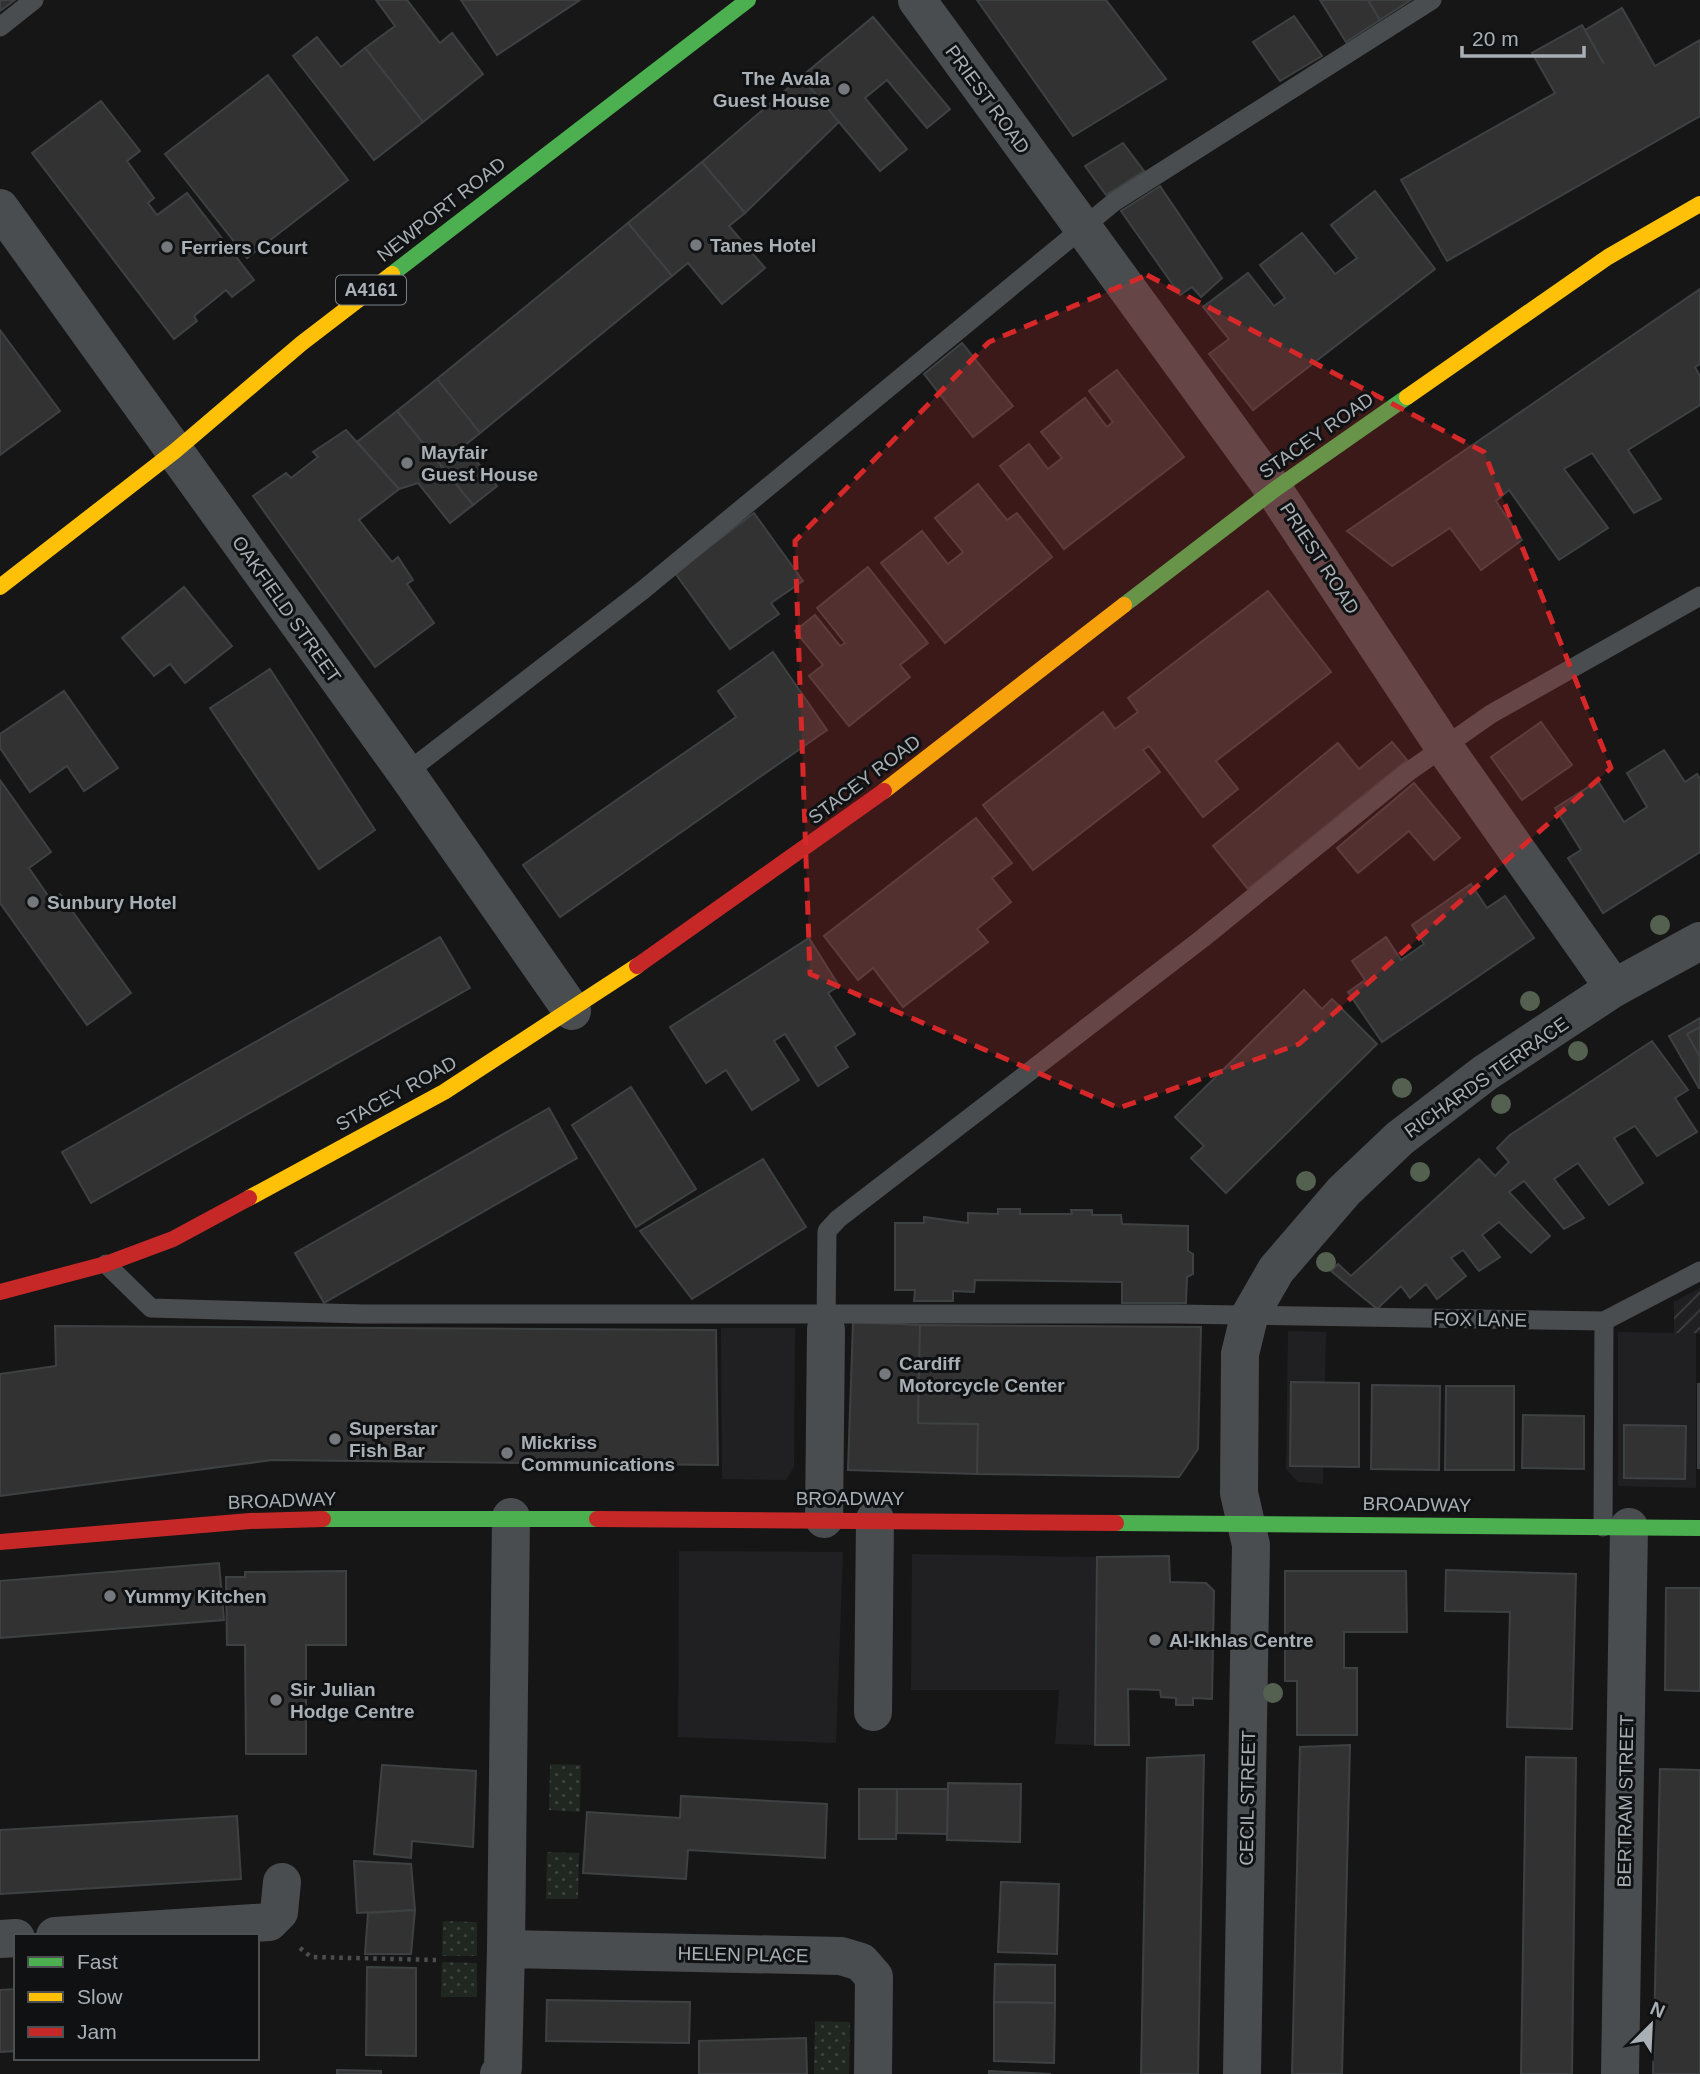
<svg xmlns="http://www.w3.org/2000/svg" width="1700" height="2074" viewBox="0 0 1700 2074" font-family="Helvetica,sans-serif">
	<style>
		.built { fill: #202022 }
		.industrial { fill: url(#industrial-furrows) }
		.grass { fill: url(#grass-dots) }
		.building { fill: #323233; stroke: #3e4142; stroke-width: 2 }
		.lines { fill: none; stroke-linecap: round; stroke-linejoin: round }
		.path { stroke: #4c4d4f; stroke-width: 4.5; stroke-dasharray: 3.5 5; stroke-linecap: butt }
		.lane { stroke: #4a4d4f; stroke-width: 19 }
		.street { stroke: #4a4d4f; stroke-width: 38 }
		.fast { stroke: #4caf50; stroke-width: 16 }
		.slow { stroke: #ffc107; stroke-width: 16 }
		.jam { stroke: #c62828; stroke-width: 16 }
		.tree { fill: #546151 }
		.marked { fill: #d62828; fill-opacity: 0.2; stroke: #d62828; stroke-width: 5; stroke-dasharray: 14 9; stroke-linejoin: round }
		.poi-dot { fill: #75797d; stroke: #101112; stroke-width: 2.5 }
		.labels { text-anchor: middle; stroke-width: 6; stroke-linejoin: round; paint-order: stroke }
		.shield { fill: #101112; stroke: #7a8084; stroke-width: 2 }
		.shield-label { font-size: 18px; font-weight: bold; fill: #a8afb5 }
		.poi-label { font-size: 19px; font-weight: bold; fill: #a8afb5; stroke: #101112; text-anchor: start }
		.street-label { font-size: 19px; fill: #a8afb5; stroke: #101112 }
	</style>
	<defs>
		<pattern id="industrial-furrows" width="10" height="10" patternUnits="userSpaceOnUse" patternTransform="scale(1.75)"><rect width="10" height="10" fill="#202022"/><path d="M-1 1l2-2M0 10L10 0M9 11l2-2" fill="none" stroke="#3e3e40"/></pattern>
		<pattern id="grass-dots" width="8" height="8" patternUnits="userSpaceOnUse" patternTransform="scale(1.75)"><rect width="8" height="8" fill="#202620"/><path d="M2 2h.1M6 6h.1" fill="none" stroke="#3e433e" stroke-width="1.8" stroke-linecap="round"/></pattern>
	</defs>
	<rect width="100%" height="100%" fill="#161616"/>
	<g class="built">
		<path d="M721,1328H795L794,1467L786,1480L722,1479Z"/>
		<path d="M1288,1331L1326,1332L1323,1484L1298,1482L1286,1469Z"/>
		<path d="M1618,1332L1696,1333V1488L1618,1486Z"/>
		<path d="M679,1551L843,1552L836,1743L678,1737Z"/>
		<path d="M912,1554L1097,1557L1095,1745L1055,1744L1059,1690H911Z"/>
	</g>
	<path class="industrial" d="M1700,1288V1333H1674V1302Z"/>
	<g class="grass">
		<path d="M550,1764L581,1765L580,1812L549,1810Z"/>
		<path d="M547,1852L579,1853L578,1899H546Z"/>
		<path d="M443,1921L477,1922V1956H442Z"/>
		<path d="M442,1962L477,1963V1997H441Z"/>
		<path d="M815,2021L850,2022L849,2074H814Z"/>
	</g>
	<g class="building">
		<path d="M0,0H15L0,11Z"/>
		<path d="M376,0H407L440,43L452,33L483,74L423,122L365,48L395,26Z"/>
		<path d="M461,0H580L497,55Z"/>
		<path d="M977,0H1106L1166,79L1073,136Z"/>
		<path d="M1320,0H1368L1380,20L1346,42Z"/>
		<path d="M1368,0H1411L1380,20Z"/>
		<path d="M1622,8L1655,66L1700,40V116L1447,261L1401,180L1555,93L1532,53L1582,25L1604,64L1585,30Z"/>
		<path d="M1294,16L1322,56L1280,81L1253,42Z"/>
		<path d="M873,17L950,109L927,128L887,80L865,98L907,149L880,171L801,77Z"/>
		<path d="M317,37L341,67L365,48L423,122L374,160L293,56Z"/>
		<path d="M268,75L348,180L247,258L165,154Z"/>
		<path d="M801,77L839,122L745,213L702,162Z"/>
		<path d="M101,101L140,151L127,161L154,198L148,203L157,215L187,193L254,280L232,297L226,290L194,316L197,321L174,339L32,153Z"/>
		<path d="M1123,143L1144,171L1106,195L1085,166Z"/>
		<path d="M702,162L745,213L729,226L765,268L722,304L688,263L672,276L628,223Z"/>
		<path d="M1160,186L1222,278L1201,297L1192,287L1180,295L1121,211Z"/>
		<path d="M1375,191L1435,269L1253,410L1209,354L1229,339L1203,307L1248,273L1274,306L1285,298L1260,265L1302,233L1335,274L1357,258L1331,225Z"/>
		<path d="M628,223L672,276L480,433L437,379Z"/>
		<path d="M1700,289V364L1695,367L1700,376V405L1628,450L1661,499L1634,513L1592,453L1564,469L1608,528L1559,560L1509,490L1496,501L1522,540L1481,570L1450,528L1392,566L1347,531Z"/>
		<path d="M0,330L60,411L0,455Z"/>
		<path d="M962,343L1013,406L973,437L924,374Z"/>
		<path d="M1117,370L1184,457L1064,549L1000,466L1029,444L1048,469L1062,458L1041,432L1085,398L1107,427L1113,422L1089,391Z"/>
		<path d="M437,379L480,433L464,446L497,486L473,505L397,411Z"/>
		<path d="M397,411L473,505L450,523L418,483L399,489L357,442Z"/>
		<path d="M346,430L399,489L359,520L392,562L398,557L413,580L407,584L434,623L375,667L253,496L286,473L291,478L318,457L313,452Z"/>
		<path d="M978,484L1007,520L1017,513L1052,557L945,643L881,563L922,531L948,564L963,552L935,518Z"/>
		<path d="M754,513L803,581L771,603L779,614L730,649L675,573Z"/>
		<path d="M868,567L928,643L900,665L910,677L849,726L809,676L823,665L795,631L815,615L840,646L845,643L817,608Z"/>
		<path d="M184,587L232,646L185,683L170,664L154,676L122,638Z"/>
		<path d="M1268,591L1331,672L1216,761L1238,789L1203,817L1149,746L1143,750L1160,772L1033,870L983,805L1103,712L1115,729L1138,712L1128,698Z"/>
		<path d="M773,652L827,730L560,917L523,865L736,717L718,691Z"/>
		<path d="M270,669L375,830L319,869L210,708Z"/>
		<path d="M64,691L118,768L84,791L67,766L30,792L0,748V734Z"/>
		<path d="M1541,722L1572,765L1522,800L1491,757Z"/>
		<path d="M1392,742L1407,760L1248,889L1213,846L1338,743L1359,769Z"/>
		<path d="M1664,750L1685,782L1697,774L1700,779V852L1603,913L1568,858L1581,850L1555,808L1598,781L1624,822L1647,807L1627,773Z"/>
		<path d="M0,780L51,852L29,868L51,900L60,894L131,993L87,1025L0,903Z"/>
		<path d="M1414,783L1460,838L1434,860L1409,831L1358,873L1337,848Z"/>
		<path d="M976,818L1012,863L992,878L1011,902L977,929L988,942L903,1007L873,968L858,980L824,936Z"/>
		<path d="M1471,884L1487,908L1505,896L1534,938L1382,1042L1348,992L1365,980L1352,961L1386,937L1401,960L1424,944L1412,925Z"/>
		<path d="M440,937L470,988L91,1203L62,1152Z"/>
		<path d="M809,938L839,986L828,993L855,1034L835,1047L848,1067L818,1086L785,1034L774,1041L799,1080L752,1110L726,1070L706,1083L670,1027Z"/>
		<path d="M1304,990L1322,1009L1332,999L1377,1044L1226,1193L1191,1158L1204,1146L1175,1117Z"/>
		<path d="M1700,1018V1088H1699L1669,1036Z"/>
		<path d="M1700,1027V1057L1687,1034Z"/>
		<path d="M1652,1041L1688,1090L1675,1098L1697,1132L1657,1156L1635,1126L1614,1138L1643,1183L1609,1205L1578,1163L1554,1179L1584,1218L1564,1229L1524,1181L1509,1192L1550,1236L1531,1253L1499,1222L1482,1235L1500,1257L1479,1271L1463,1250L1451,1258L1466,1276L1437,1299L1426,1284L1410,1298L1401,1286L1377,1309L1331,1271L1338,1264L1351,1276L1479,1159L1495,1176L1509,1162L1497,1148L1510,1135Z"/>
		<path d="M631,1087L696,1189L636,1227L572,1125Z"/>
		<path d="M549,1108L577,1158L324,1303L295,1253Z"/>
		<path d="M763,1159L806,1227L692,1299L640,1231Z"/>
		<path d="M998,1209H1020V1214H1072L1071,1210H1092V1215H1121L1122,1224L1188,1226V1251L1193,1254V1274L1187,1277L1186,1303H1122V1282L975,1280L974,1292L953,1291V1301H914L915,1290H895V1223H924V1217L968,1223V1213L998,1214Z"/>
		<path d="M853,1322L920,1325L918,1423L978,1424L977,1474L848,1470Z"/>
		<path d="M920,1325L1201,1327L1198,1449L1179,1477L977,1474L978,1424L918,1423Z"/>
		<path d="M55,1326L716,1330L718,1465L272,1460L0,1496V1374L56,1366Z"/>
		<path d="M1291,1382L1359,1383V1467L1290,1466Z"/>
		<rect x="1698" y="1384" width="2" height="84"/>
		<path d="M1372,1385L1440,1386L1439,1470L1371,1469Z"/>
		<path d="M1446,1386H1514V1470H1445Z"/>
		<path d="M1523,1415L1584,1416V1469L1522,1468Z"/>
		<path d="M1624,1425L1686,1426L1685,1479L1624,1478Z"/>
		<path d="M1169,1556L1170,1582L1206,1583L1214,1591L1212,1699L1193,1698V1705H1176V1698L1161,1697L1160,1690L1128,1689L1129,1745H1095L1097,1557Z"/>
		<path d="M219,1563L224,1620L0,1638V1581Z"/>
		<path d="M1446,1570L1576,1574L1572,1729L1507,1727L1510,1612L1445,1611Z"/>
		<path d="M346,1571V1645H306V1754H246L245,1645H227L226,1577H245V1572Z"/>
		<path d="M1285,1571H1406L1407,1632H1344V1668H1357V1735H1297V1681H1285Z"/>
		<path d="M1666,1588H1700V1691L1665,1690Z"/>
		<path d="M1350,1745L1342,2074H1292L1300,1747Z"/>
		<path d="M1204,1755L1198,2074H1141L1147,1758Z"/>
		<path d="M1526,1757L1576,1758L1572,2074H1521Z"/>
		<path d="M382,1765L476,1771L473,1847L412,1841L411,1858L374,1854Z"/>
		<path d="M1660,1769L1700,1770V2074H1653Z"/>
		<path d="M948,1783L1021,1784L1020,1842L947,1840Z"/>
		<path d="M859,1789H897L896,1839H859Z"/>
		<path d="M897,1789H948L947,1834L897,1833Z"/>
		<path d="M681,1796L827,1804L825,1858L688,1850L686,1879L583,1873L587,1812L680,1818Z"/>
		<path d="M237,1816L241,1879L0,1894V1830Z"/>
		<path d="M354,1861L411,1864L415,1910L357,1913Z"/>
		<path d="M1001,1882L1059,1884L1057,1954L998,1952Z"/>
		<path d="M415,1910L411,1954H365L368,1913Z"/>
		<path d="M995,1964L1055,1965V2003L994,2002Z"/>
		<path d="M367,1967L416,1968V2056L366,2055Z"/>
		<path d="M16,1989V2051L0,2052V1990Z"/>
		<path d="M547,2000L690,2002L689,2043L546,2041Z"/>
		<path d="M994,2002L1055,2003L1054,2063L994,2061Z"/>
		<path d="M806,2038L807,2074H699V2041Z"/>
		<path d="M337,2070L381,2071V2074H337Z"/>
		<path d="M989,2071L1051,2074H989Z"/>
	</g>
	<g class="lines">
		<path class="path" d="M300,1948L311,1957L436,1960"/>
		<g class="lane">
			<path d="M0,27L34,0"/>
			<path d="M406,773L643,590L1114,202L1432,0"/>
			<path d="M106,1264L151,1308L363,1314H1177L1604,1321L1700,1271"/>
			<path d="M826,1324L827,1231L838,1219L1203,938L1408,772L1491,714L1700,596"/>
			<path d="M1603,1527L1604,1321"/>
		</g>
		<g class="street">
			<path d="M917,0L1274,490L1444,747L1614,988"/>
			<path d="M0,208L406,773L572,1011"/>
			<path d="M824,1519L826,1329"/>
			<path d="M873,1712L875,1519"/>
			<path d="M55,1936L269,1922L279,1912L282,1882"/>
			<path d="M0,1939L16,1938"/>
			<path d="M506,1949L511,1517"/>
			<path d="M499,2074L503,2068L506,1949L841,1956L861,1962L874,1977L873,2074"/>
			<path d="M1242,2074L1251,1545L1239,1493L1240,1354L1249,1317L1276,1270L1344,1191L1400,1138L1485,1073L1614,988L1700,941"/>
			<path d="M1620,2074L1629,1527"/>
		</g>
		<g class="fast">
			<path d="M392,274L748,0"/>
			<path d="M1124,605L1274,490L1407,397"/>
			<path d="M323,1519H597"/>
			<path d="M1116,1523L1700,1528"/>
		</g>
		<g class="slow">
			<path d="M1407,397L1608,257L1700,204"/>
			<path d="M0,587L175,451L302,343L392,274"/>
			<path d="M884,791L1124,605"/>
			<path d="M249,1198L444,1092L637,966"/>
		</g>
		<g class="jam">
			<path d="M637,966L884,791"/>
			<path d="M0,1292L106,1264L173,1239L249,1198"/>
			<path d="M597,1519L1116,1523"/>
			<path d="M0,1542L250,1521L323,1519"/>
		</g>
	</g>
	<g class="tree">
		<circle cx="1660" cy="925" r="10"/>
		<circle cx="1530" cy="1001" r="10"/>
		<circle cx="1578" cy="1051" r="10"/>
		<circle cx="1402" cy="1088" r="10"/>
		<circle cx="1501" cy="1104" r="10"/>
		<circle cx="1420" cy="1172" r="10"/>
		<circle cx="1306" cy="1181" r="10"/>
		<circle cx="1326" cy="1262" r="10"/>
		<circle cx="1273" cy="1693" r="10"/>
	</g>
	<path class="marked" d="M1147,275L1484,452L1611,768L1299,1044L1119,1108L810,974L795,541L989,342Z"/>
	<g class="poi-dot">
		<circle cx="844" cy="89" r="7"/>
		<circle cx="696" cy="245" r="7"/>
		<circle cx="167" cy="247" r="7"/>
		<circle cx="407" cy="463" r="7"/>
		<circle cx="33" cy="902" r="7"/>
		<circle cx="885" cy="1374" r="7"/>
		<circle cx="335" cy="1439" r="7"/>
		<circle cx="507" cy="1453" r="7"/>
		<circle cx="110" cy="1596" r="7"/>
		<circle cx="1155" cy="1640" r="7"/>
		<circle cx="276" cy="1700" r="7"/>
	</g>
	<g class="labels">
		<rect class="shield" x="336" y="275.5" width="70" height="29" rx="5"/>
		<g class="shield-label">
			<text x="371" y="296">A4161</text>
		</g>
		<g class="poi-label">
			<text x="830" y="85" text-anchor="end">The Avala<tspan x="830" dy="22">Guest House</tspan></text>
			<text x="710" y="252">Tanes Hotel</text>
			<text x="181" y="254">Ferriers Court</text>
			<text x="421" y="459">Mayfair<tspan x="421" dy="22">Guest House</tspan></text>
			<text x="47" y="909">Sunbury Hotel</text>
			<text x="899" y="1370">Cardiff<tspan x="899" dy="22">Motorcycle Center</tspan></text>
			<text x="349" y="1435">Superstar<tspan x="349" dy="22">Fish Bar</tspan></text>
			<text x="521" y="1449">Mickriss<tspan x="521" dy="22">Communications</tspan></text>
			<text x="124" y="1603">Yummy Kitchen</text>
			<text x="1169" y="1647">Al-Ikhlas Centre</text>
			<text x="290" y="1696">Sir Julian<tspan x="290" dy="22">Hodge Centre</tspan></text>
		</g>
		<g class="street-label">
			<text transform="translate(988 99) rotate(54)" y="7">PRIEST ROAD</text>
			<text transform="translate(441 209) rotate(-38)" y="7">NEWPORT ROAD</text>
			<text transform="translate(1316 435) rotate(-35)" y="7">STACEY ROAD</text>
			<text transform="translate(1320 558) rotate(57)" y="7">PRIEST ROAD</text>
			<text transform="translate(287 609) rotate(55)" y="7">OAKFIELD STREET</text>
			<text transform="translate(864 779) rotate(-37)" y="7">STACEY ROAD</text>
			<text transform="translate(1486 1077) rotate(-35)" y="7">RICHARDS TERRACE</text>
			<text transform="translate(396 1093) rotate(-29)" y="7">STACEY ROAD</text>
			<text transform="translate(1480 1319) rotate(1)" y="7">FOX LANE</text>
			<text x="850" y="1505">BROADWAY</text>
			<text transform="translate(282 1500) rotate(-2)" y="7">BROADWAY</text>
			<text transform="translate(1417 1504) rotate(1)" y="7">BROADWAY</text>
			<text transform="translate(1247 1798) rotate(-89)" y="7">CECIL STREET</text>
			<text transform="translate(1625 1801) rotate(-89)" y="7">BERTRAM STREET</text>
			<text transform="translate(743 1954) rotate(1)" y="7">HELEN PLACE</text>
		</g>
	</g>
	<rect x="14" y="1934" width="245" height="126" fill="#101112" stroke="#4d5053" stroke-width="2"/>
	<rect x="28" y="1957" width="35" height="10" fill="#4caf50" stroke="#4d5053" stroke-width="2"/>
	<text x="77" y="1969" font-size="21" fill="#a8afb5">Fast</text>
	<rect x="28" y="1992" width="35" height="10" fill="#ffc107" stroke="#4d5053" stroke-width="2"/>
	<text x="77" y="2004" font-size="21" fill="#a8afb5">Slow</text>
	<rect x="28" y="2027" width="35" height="10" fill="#c62828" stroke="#4d5053" stroke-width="2"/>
	<text x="77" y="2039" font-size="21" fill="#a8afb5">Jam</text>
	<g transform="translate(1651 2025) rotate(24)" stroke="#101112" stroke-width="5" paint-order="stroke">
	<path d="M0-5L12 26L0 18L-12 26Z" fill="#a8afb5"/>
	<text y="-10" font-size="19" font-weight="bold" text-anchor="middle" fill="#a8afb5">N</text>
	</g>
	<path d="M1462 46v10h122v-10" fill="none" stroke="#a8afb5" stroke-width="3.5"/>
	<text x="1472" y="46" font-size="21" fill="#a8afb5" stroke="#101112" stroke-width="5" paint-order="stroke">20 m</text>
</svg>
